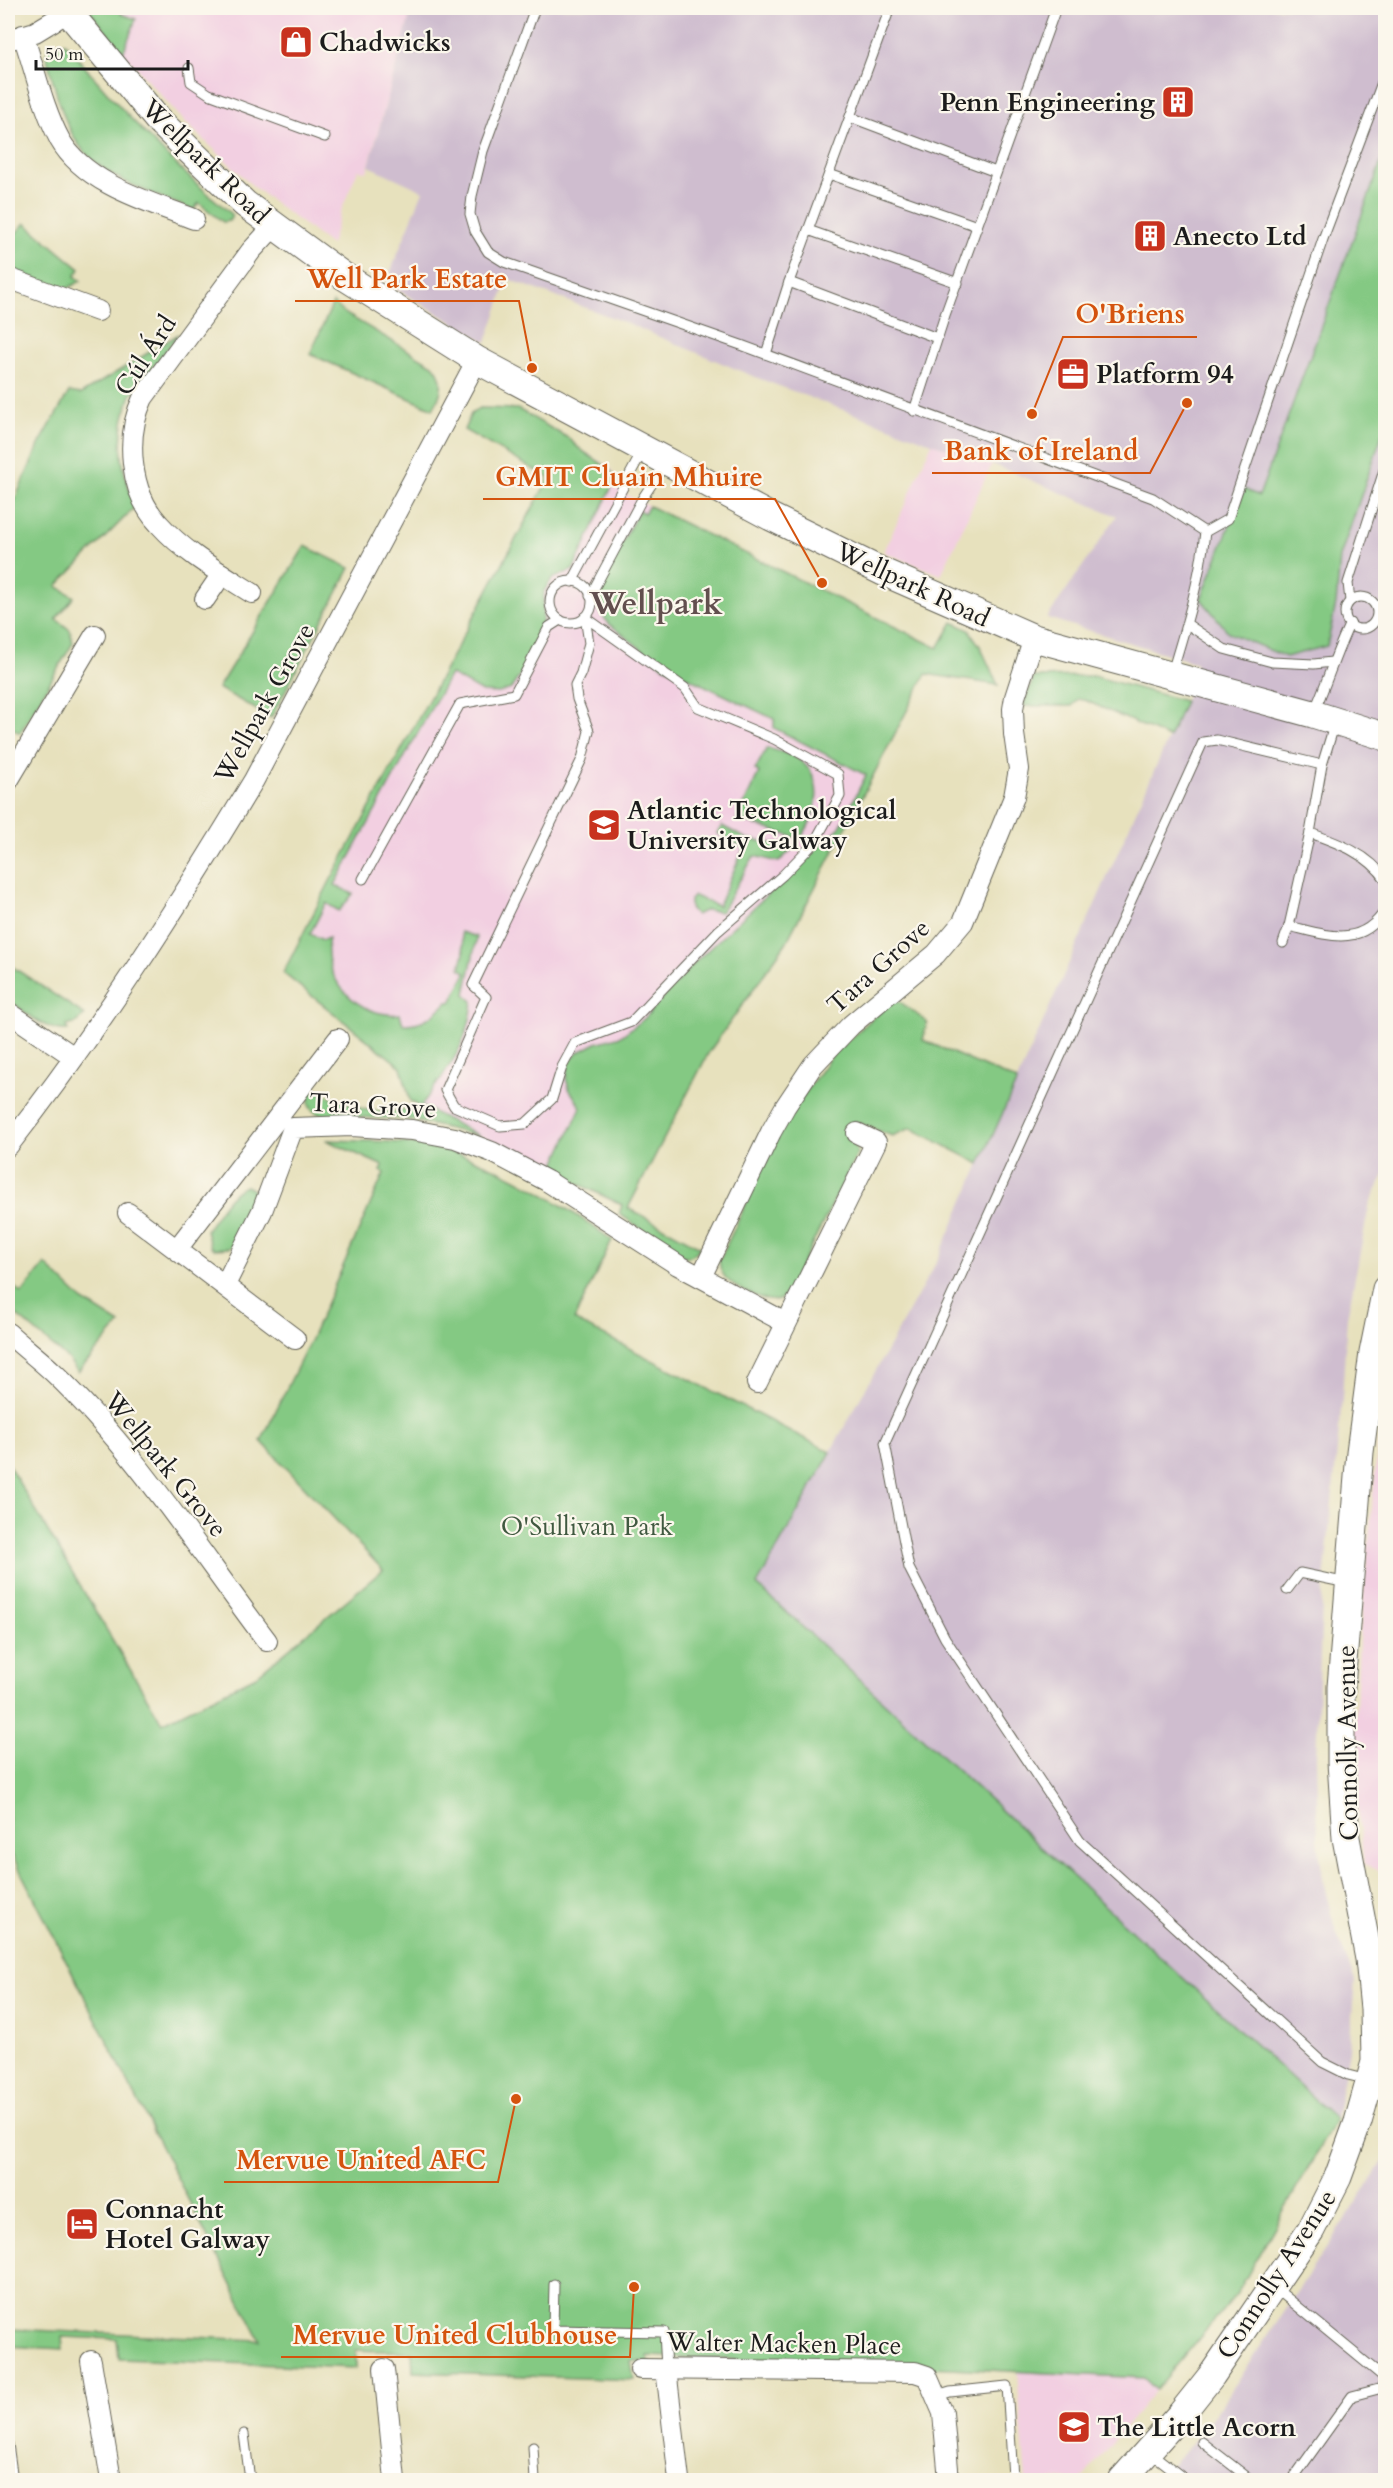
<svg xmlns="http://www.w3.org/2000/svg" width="1393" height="2488" viewBox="0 0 1393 2488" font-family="Cardo,serif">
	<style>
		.built { fill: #f2cfe1 }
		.industrial { fill: #cfbdcf }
		.green { fill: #84c983; stroke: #507250; stroke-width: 1.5 }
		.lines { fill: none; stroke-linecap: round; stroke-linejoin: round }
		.lane-casing { stroke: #636154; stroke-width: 11 }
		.street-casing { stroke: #636154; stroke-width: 22 }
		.secondary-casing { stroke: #636154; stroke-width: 29 }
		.lane { stroke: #fff; stroke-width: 9 }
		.street { stroke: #fff; stroke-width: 20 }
		.secondary { stroke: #fff; stroke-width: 27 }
		.labels { text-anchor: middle; stroke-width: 4.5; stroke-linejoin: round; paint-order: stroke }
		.poi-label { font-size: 26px; font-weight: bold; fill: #1c1c1c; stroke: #fbf7ec; text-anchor: start }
		.street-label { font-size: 26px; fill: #1c1c1c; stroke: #fbf7ec }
		.park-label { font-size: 26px; fill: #405940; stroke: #fbf7ec }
		.district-label { font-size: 32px; font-weight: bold; fill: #624f4e; stroke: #fbf7ec }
		.leader { fill: none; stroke: #d4530e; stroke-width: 2 }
		.callout-dot { fill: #d4530e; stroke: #fbf7ec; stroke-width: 2 }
		.callout-label { font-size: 27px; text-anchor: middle; font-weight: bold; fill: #d4530e; stroke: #fbf7ec; stroke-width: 4.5; stroke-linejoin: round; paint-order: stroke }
	</style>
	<rect width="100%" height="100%" fill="#fbf7ec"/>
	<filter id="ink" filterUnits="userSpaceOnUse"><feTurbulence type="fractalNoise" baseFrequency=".0167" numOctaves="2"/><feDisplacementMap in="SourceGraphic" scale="12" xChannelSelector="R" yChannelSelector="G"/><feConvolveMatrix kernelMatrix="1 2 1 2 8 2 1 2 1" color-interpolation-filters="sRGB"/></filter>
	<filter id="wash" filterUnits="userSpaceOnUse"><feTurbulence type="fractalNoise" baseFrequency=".008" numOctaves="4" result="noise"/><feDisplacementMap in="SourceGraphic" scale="24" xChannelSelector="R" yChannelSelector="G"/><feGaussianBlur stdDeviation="1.35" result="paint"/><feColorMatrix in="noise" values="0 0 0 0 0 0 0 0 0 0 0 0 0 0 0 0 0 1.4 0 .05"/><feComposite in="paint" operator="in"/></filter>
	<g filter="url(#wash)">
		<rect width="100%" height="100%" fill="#e7e1bd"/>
		<g class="built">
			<path d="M87,8H412L367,172L358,170L341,211L331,245L255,188L184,121L115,44Z"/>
			<path d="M570,439L574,445L610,467L628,496L939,648L786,943L709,1052L628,1209L410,1101L401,1067L283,973L329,883Z"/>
			<path d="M932,443L992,464L941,575L884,552Z"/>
			<path d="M1385,1370V1873L1364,1865L1357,1802L1355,1733L1359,1641Z"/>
			<path d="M1017,2371L1144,2378L1156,2390L1081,2480H1026Z"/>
		</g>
		<g class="industrial">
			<path d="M412,8H1385L1386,1171L1369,1206L1347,1318L1342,1399L1322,1603L1316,1758L1318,1840L1323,1881L1335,1929L1355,1981L1349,2050L1336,2119L756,1585L937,1261L1185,701L1197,663L1047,618L1117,516L992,464L932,443L755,377L619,320L508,279L486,342L386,283L423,191L369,166Z"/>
			<path d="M1385,2159V2480H1157L1184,2453L1221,2406Z"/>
		</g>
		<g class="green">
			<path d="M87,8H123L121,14L136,19L123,53Z"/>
			<path d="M65,43C116,105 170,164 233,215L229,221L223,222L199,203L193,210C154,193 98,178 75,139C60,114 54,83 46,55L48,49Z"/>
			<path d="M1385,155V426L1340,557L1336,604L1327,646L1286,657L1229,633L1201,599L1244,489L1259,496L1383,157Z"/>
			<path d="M25,223L80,269L75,276L81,281L65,290L8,268V242Z"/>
			<path d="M333,303L346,314L433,365C446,379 442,394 433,409L310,354Z"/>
			<path d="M179,334L131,395C116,432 119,470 136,506L57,586L74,597L56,619L70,630L73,643L20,733L8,725V515L40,443L69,392L81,394Z"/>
			<path d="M480,408L518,409L570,439C582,456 605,460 616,478L573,570L552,579L544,591L542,629L526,666L511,689L499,693L482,692L450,674L335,885L353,894L339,911L326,903L310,934L323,940L329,938C320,979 360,1019 400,1014L403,1024C422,1025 435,1015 447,1002H451L466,973L460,968L464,953L461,932L477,937L465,994L473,1001C468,1048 447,1069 421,1106L480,1136L407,1119L322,1116L312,1110L309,1105V1094L311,1088C351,1105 376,1121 419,1106L410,1101L401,1067L283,973L329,883L549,478L464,430L471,414Z"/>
			<path d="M649,506L938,648L953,622L969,630L980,646L998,685L926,674L786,943L709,1052L628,1208L700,1247C695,1254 692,1258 683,1256L619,1214L622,1205L552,1171L581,1107L569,1089L566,1079L569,1063L577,1053L596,1043L621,1036L645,1018L696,961L840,827L866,775L774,728V719L662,665L609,624L602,615L600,608L599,588L639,510L644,513Z"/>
			<path d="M305,546L350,568L271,718L218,688Z"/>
			<path d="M1093,676L1185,701L1169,738L1087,701L1078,699L1072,706H1023L1034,677Z"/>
			<path d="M767,748C777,751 789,753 798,759C827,778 818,815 800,839L737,819L759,772L755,770Z"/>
			<path d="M722,826L747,839L794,847L779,862L754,856L721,912L706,910L696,915L690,908V900L694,896L718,906L744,848L717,833Z"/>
			<path d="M8,963L14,968L85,1015L74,1024L66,1026L68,1030C47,1033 24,1011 8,999Z"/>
			<path d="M895,998L927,1022L923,1040L1017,1081L980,1164L911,1128L892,1136L854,1121L846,1136L854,1143L858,1153L789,1290C786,1294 783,1298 779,1300C769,1304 737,1289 730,1282C723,1277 720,1269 719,1261L785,1121L832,1055Z"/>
			<path d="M326,1140C362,1141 401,1140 436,1148C494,1160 564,1205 612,1240L574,1320L831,1452L757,1585L1336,2119L1238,2292L1156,2390L1144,2378L950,2368L648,2356L649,2362L631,2361L634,2380L413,2372L412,2352L356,2350V2368L119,2359L117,2339L62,2337L63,2349L8,2346V2329L260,2340L8,1847V1464L162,1723L256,1676L383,1570L261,1441L311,1339L384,1173L381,1171L383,1166Z"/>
			<path d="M246,1186L253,1190L254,1198L235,1245L229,1248L214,1249L210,1246L206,1230C217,1216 229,1191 246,1186Z"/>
			<path d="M45,1264L82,1300L120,1324L78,1372L68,1359L8,1308V1283L22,1293Z"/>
		</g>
	</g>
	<g filter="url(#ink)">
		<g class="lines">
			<defs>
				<g id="lane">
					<path d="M535,8L483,151L472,196L470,214L475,231L488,252L504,262L741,345L1153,498L1205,532"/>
					<path d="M189,68L191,82L209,94L325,137"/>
					<path d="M850,117L996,172"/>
					<path d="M829,174L977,226"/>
					<path d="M808,230L958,283"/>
					<path d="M789,282L937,338"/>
					<path d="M766,354L789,282L890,8"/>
					<path d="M914,411L945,315L1056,8"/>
					<path d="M1205,532L1228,519L1323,239L1386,72"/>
					<circle cx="571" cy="602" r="21"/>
					<path d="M572,582L642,452"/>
					<path d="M590,596L642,499L665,464"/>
					<circle cx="1361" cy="613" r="16"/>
					<path d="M1350,601L1348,583L1386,464"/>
					<path d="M585,617L685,688L698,707L774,739L838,774L840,796L814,843L783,875L718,931L631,1022L575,1043L562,1067L552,1099L525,1124L500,1126L454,1106L445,1090L486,997L473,985L582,759L589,731L577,699L575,685L581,673L589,643Z"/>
					<path d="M1187,624L1224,649L1272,662L1314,664L1332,662"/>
					<path d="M1172,672C1186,626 1200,580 1205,532"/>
					<path d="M1314,712C1327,682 1336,652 1350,623"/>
					<path d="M1335,723L1322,765L1310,833L1289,926C1327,935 1361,949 1386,909"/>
					<path d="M1322,765L1217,740L1203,742L885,1443L909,1568L945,1638L1080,1841L1322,2062L1348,2075L1368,2080"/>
					<path d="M1310,833C1338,843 1369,854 1386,880"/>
					<path d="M363,879L460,704L514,694L549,627L560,620"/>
					<path d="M1283,943L1289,926"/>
					<path d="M1287,1590L1300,1573L1347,1583"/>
					<path d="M554,2284L553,2330L664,2332L666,2369"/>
					<path d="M1274,2287L1386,2379"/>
					<path d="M937,2396L950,2392L1007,2386L1013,2477L970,2480"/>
					<path d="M244,2434L250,2480"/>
					<path d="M1202,2442L1251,2480"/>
					<path d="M8,2444L13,2480"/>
					<path d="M533,2447L535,2480"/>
					<path d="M1150,2452L1186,2480"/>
					<path d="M1292,2480L1352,2396L1386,2387"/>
				</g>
				<g id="street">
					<path d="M23,35C35,70 43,108 60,140C85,184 150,202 194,219"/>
					<path d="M8,40L35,32L68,12"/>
					<path d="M8,278L98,311"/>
					<path d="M252,593C219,572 185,553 159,524C129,492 125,436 143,398L251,251L274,226"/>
					<path d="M205,599L222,574"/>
					<path d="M8,781L95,635"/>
					<path d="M8,1012L74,1057"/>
					<path d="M8,1146C99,1030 178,906 254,780L477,360"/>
					<path d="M128,1213L295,1339"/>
					<path d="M177,1249L338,1039"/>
					<path d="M701,1277L771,1132L785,1107L813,1065L851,1025L936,954L963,922L1014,797L1019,769L1014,734L1013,709L1015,697L1034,638"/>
					<path d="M225,1285L262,1211L293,1128L352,1126L412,1130L455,1138L492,1152L547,1181L678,1265L786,1323"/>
					<path d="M8,1333C22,1346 38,1358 53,1372C136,1451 198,1550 267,1641"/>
					<path d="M757,1383L876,1142L857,1133"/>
					<path d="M91,2361L111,2480"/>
					<path d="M384,2369L395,2480"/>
					<path d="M640,2369L915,2372L927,2376L943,2413L949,2480"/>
					<path d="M666,2369L679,2480"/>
				</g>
				<g id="secondary">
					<path d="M65,8L158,120L245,204L342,275L477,360L771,517L883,572L1034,638L1313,714L1386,737"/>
					<path d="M1122,2480L1181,2414L1212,2375L1311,2230L1338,2177L1358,2122L1375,2062L1374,2009L1369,1959L1346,1838L1341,1762V1687L1360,1452L1373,1353L1386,1289"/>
				</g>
			</defs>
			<use href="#lane" class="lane-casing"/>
			<use href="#street" class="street-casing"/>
			<use href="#secondary" class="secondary-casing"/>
			<use href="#lane" class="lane"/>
			<use href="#street" class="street"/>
			<use href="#secondary" class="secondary"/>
		</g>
	</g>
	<defs>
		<symbol id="shop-square" viewBox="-11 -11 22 22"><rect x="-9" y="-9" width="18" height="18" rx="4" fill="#c8321e" stroke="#fbf7ec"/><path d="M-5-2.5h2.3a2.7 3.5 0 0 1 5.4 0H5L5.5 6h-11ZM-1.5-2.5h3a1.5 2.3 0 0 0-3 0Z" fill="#fff"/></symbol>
		<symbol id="building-square" viewBox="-11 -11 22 22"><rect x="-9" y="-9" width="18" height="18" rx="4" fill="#c8321e" stroke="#fbf7ec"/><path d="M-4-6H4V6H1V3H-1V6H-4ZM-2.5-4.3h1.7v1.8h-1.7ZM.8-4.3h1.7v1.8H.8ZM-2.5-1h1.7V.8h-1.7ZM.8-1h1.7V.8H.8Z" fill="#fff"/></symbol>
		<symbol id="office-square" viewBox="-11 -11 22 22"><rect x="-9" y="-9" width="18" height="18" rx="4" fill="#c8321e" stroke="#fbf7ec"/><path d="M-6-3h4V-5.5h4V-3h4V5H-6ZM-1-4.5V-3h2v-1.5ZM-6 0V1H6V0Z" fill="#fff"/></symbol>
		<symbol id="university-square" viewBox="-11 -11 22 22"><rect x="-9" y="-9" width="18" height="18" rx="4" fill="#c8321e" stroke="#fbf7ec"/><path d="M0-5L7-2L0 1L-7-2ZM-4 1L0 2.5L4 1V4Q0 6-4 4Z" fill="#fff"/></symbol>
		<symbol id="hotel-square" viewBox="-11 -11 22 22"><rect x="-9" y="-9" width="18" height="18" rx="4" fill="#c8321e" stroke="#fbf7ec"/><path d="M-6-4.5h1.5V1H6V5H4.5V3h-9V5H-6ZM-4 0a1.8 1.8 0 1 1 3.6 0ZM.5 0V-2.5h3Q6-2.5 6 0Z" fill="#fff"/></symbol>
		<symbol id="school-square" viewBox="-11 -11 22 22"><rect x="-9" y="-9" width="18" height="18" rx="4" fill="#c8321e" stroke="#fbf7ec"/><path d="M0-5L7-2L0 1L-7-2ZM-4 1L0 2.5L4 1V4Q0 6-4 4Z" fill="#fff"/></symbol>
	</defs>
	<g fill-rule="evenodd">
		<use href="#shop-square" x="277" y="23" width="38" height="38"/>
		<use href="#building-square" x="1159" y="83" width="38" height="38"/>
		<use href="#building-square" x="1131" y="217" width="38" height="38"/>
		<use href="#office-square" x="1054" y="355" width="38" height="38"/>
		<use href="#university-square" x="585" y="806" width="38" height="38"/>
		<use href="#hotel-square" x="63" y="2205" width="38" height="38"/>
		<use href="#school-square" x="1055" y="2408" width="38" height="38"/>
	</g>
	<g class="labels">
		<g class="poi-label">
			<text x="319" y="51">Chadwicks</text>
			<text x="1155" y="111" text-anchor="end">Penn Engineering</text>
			<text x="1173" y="245">Anecto Ltd</text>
			<text x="1096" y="383">Platform 94</text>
			<text x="627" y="819">Atlantic Technological<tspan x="627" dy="30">University Galway</tspan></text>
			<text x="105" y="2218">Connacht<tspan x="105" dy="30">Hotel Galway</tspan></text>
			<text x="1097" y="2436">The Little Acorn</text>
		</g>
		<g class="street-label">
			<text transform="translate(206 161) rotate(44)" y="9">Wellpark Road</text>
			<text transform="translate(145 355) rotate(-57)" y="9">Cúl Árd</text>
			<text transform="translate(913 584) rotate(25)" y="9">Wellpark Road</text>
			<text transform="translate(264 703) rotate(-61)" y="9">Wellpark Grove</text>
			<text transform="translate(878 966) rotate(-42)" y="9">Tara Grove</text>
			<text transform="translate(373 1105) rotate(3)" y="9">Tara Grove</text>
			<text transform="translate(166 1464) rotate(51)" y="9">Wellpark Grove</text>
			<text transform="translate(1347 1743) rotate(-91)" y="9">Connolly Avenue</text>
			<text transform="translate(1276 2274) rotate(-57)" y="9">Connolly Avenue</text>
			<text transform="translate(784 2343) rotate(1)" y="9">Walter Macken Place</text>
		</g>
		<g class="park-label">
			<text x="587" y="1535">O'Sullivan Park</text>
		</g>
		<g class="district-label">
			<text x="656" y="614">Wellpark</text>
		</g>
	</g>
	<path class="leader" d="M532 368L519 301H295M1032 414L1063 337H1197M1187 403L1150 473H932M822 583L775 499H483M516 2099L498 2182H224M634 2287L630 2357H281"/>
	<g class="callout-dot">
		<circle cx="532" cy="368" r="6"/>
		<circle cx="1032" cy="414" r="6"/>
		<circle cx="1187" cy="403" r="6"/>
		<circle cx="822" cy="583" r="6"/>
		<circle cx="516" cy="2099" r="6"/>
		<circle cx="634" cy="2287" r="6"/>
	</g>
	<g class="callout-label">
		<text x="407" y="288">Well Park Estate</text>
		<text x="1130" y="323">O'Briens</text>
		<text x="1041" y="460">Bank of Ireland</text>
		<text x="629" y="486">GMIT Cluain Mhuire</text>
		<text x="361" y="2169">Mervue United AFC</text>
		<text x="455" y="2344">Mervue United Clubhouse</text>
	</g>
	<rect width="1393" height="2488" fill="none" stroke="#fbf7ec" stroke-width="30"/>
	<path d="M36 60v9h152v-9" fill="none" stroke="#1c1c1c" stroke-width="3"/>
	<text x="45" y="60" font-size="18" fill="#1c1c1c" stroke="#fbf7ec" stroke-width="4.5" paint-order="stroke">50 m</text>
</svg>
